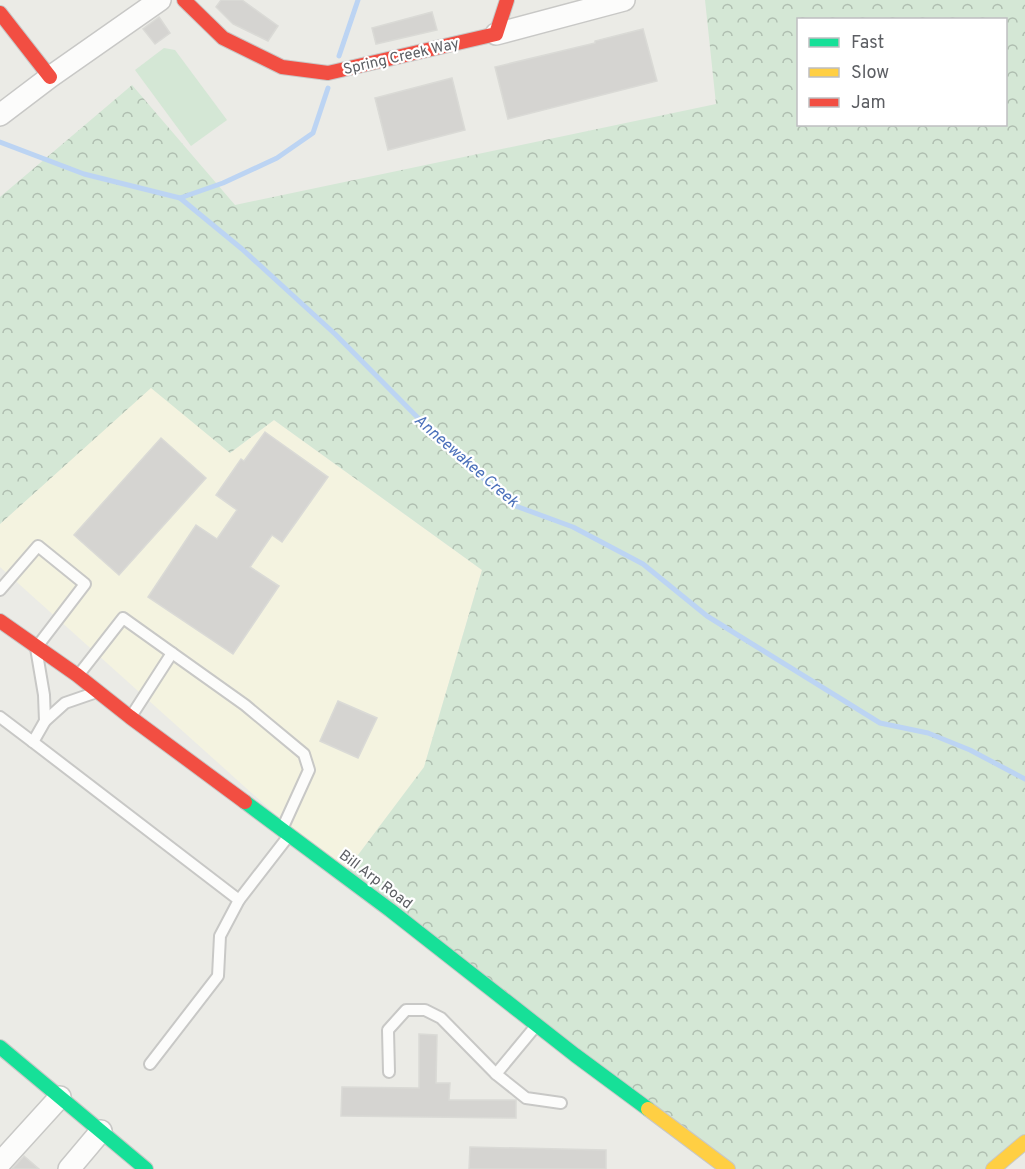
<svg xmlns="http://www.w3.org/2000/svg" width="1025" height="1169" viewBox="0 0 1025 1169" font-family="Overpass,sans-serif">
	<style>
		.commercial { fill: #f4f3e0 }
		.forest { fill: url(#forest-crowns); fill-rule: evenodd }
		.garden { fill: #d4e7d5 }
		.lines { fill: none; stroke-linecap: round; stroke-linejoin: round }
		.stream { stroke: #bcd4f3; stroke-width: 5 }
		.building { fill: #d5d4d1; stroke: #dadad6; stroke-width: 1.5 }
		.lane-casing { stroke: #c8c8c6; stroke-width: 14 }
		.street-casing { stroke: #c8c8c6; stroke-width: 24 }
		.fast-casing { stroke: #c8c8c7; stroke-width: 16 }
		.slow-casing { stroke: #c8c8c7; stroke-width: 16 }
		.jam-casing { stroke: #c8c8c7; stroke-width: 16 }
		.lane { stroke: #fcfcfb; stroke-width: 10 }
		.street { stroke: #fcfcfb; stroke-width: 21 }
		.fast { stroke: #16e098; stroke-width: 14 }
		.slow { stroke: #ffcf43; stroke-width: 14 }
		.jam { stroke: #f24e42; stroke-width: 14 }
		.labels { text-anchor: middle; stroke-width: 4.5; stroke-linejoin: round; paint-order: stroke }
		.street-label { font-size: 15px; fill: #5c5e63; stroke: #fff }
		.water-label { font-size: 16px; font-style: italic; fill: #4c71bb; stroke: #fff }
	</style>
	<defs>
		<pattern id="forest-crowns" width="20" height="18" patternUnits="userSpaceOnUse" patternTransform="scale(1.5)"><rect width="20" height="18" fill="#d4e7d5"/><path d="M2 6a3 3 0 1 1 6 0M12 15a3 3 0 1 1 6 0" fill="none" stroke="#afbeb0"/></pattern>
	</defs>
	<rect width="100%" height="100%" fill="#ebebe6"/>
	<path class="commercial" d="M151,387L230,453L274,420L482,570L424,768L343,875L0,567V524Z"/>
	<path class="forest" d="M705,0H1025V1142L993,1169H728L343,875L424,767L482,570L274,420L230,453L151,388L0,524V197L132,85L235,205L716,104ZM798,20H1006V124H798Z"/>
	<path class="garden" d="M164,48L175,50L227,120L191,146L135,70Z"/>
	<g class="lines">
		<g class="stream">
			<path d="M339,56L358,0"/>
			<path d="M0,142L84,174L180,198L242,249L335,334L434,434L513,505L573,527L643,564L707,616L880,723L928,733L970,750L1025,779"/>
			<path d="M180,198L223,183L277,158L313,133L328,88"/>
		</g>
	</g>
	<g class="building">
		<path d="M221,0H242L278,26L268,41L233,24L216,7Z"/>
		<path d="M432,12L437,30L376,44L372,28Z"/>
		<path d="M159,17L170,33L155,44L143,29Z"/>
		<path d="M643,29L657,81L508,119L495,67L595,43V41Z"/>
		<path d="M452,78L465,130L388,150L375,98Z"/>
		<path d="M265,432L328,477L282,542L272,535L250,567L279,586L233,654L148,597L196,525L217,539L237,510L216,495L241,459L244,461Z"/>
		<path d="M161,438L206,478L119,575L74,535Z"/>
		<path d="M338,701L377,718L358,758L320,741Z"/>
		<path d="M419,1034L437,1035L436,1083H450L449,1100H516V1118L341,1116L342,1087L419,1088Z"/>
		<path d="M470,1147L606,1150V1169H469Z"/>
		<path d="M24,1156L39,1169H12Z"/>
	</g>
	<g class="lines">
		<defs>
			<g id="lane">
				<path d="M0,590L38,546L85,584L36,648L44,695L45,721"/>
				<path d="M172,653L245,705L304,754L309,770L283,827"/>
				<path d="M80,673L123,618L172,653L132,715"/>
				<path d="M0,717L33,742L45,721L65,703L94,693"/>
				<path d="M33,742L239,900L220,936L218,976L150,1064"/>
				<path d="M239,900L287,838"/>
				<path d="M535,1027L496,1074L526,1098L561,1103"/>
				<path d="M389,1072L388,1030L406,1010H425L441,1018L496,1074"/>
			</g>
			<g id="street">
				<path d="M496,34L624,0"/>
				<path d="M0,115L50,77L160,0"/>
				<path d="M0,1163L60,1097"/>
				<path d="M69,1169L101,1131"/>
			</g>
			<g id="fast">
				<path d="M245,802L390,910L575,1055L648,1109"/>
				<path d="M0,1047L146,1169"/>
			</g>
			<g id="slow">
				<path d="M648,1109L728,1169"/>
				<path d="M993,1169L1025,1142"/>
			</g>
			<g id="jam">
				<path d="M184,0L223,38L282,67L328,73L496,34L507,0"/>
				<path d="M0,13L50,77"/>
				<path d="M0,621L77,675L130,717L245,802"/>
			</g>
		</defs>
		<use href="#lane" class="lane-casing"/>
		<use href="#street" class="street-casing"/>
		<use href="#fast" class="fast-casing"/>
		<use href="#slow" class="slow-casing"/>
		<use href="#jam" class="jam-casing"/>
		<use href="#lane" class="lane"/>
		<use href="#street" class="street"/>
		<use href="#fast" class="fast"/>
		<use href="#slow" class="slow"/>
		<use href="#jam" class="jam"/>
	</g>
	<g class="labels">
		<g class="street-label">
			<text transform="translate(401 56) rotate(-13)" y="5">Spring Creek Way</text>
			<text transform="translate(376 879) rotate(37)" y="5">Bill Arp Road</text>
		</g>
		<g class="water-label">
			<text transform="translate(467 460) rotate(41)" y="6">Anneewakee Creek</text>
		</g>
	</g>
	<rect x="797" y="18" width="210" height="108" fill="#ffffff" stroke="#bebfc1" stroke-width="1.5"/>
	<rect x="809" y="38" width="30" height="9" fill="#16e098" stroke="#bebfc1" stroke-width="1.5"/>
	<text x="851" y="48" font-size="18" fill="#5c5e63">Fast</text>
	<rect x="809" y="68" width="30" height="9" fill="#ffcf43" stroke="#bebfc1" stroke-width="1.5"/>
	<text x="851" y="78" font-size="18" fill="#5c5e63">Slow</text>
	<rect x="809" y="98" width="30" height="9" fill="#f24e42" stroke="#bebfc1" stroke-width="1.5"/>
	<text x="851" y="108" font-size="18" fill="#5c5e63">Jam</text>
</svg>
